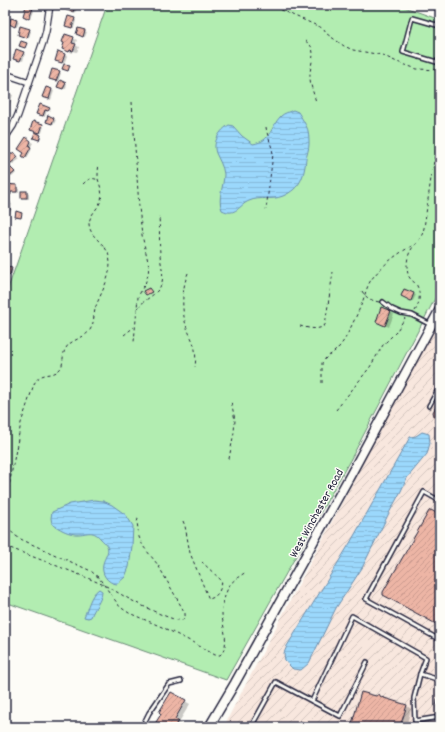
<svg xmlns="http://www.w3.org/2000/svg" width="445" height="732" viewBox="0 0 445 732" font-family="Dekko,sans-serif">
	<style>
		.industrial { fill: url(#industrial-furrows) }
		.grass { fill: #b2edb1; stroke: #6a8876 }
		.water { fill: url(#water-rules); stroke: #6b8faf }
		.shadow { fill: #0003 }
		.building { fill: url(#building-hatch); stroke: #22223b }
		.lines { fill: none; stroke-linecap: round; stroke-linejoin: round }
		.service-casing { stroke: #22223b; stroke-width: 6 }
		.minor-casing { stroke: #22223b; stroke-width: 8 }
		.secondary-casing { stroke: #22223b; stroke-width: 11 }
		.path { stroke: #22223b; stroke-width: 1; stroke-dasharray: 3 3; stroke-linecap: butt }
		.service { stroke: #fdfcf7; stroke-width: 3 }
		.minor { stroke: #fdfcf7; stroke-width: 5.5 }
		.secondary { stroke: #fdfcf7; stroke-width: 8 }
		.labels { text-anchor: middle; stroke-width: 3; stroke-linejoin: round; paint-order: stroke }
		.street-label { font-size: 12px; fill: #22223b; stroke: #fdfcf7 }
	</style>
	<defs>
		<pattern id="industrial-furrows" width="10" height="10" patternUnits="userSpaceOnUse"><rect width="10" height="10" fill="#f8e7de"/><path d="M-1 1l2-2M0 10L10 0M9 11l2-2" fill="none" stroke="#d4c6bf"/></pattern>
		<pattern id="water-rules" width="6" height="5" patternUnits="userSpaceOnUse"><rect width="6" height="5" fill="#9bd8fc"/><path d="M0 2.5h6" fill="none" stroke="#85b9d9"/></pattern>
		<pattern id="building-hatch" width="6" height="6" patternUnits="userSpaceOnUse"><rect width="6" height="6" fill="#edb5a5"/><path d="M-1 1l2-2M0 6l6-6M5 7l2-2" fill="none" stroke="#cb9b8f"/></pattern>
	</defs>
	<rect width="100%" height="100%" fill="#fdfcf7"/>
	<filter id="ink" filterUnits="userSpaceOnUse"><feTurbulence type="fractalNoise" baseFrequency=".025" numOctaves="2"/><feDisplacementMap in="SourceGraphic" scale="8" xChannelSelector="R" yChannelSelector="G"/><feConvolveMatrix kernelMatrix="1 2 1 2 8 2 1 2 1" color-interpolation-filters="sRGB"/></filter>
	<g filter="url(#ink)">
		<path class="industrial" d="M440,318V727H224L229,716Z"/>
		<path class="grass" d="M107,5H399L440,20V289L353,455L226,680L5,602V297Z"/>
		<g class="water">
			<path d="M293,110L298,112C300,115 308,128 308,131C309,135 309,140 309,144C309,149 307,154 306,159C304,176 301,188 283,196C271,201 260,196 249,201C239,205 236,217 222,210C217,198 224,187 224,174C223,166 219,160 216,153C212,142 220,130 229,125L233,126L242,136L253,144C272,141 270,127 281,116C284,113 289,112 293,110Z"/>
			<path d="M422,432L429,434L430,443L427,454L407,478L401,491L388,515L362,568L336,608L309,663L301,670L293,669L285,661L284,653L287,646L350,543L410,437L416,436Z"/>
			<path d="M94,500L103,501L112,505L126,515L133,526L132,546L129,567L125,577L117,584C107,583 101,574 103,564C104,558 110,552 107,546C106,544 103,541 101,539C92,528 86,535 75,534C66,533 60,529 52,524L51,518L52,512L70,504Z"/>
			<path d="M99,589L102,591C102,601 94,608 91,617L88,618L84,617C88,608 90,595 99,589Z"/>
		</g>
		<g class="shadow">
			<path d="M69,5H82L81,9L77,8L75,13L69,11Z"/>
			<path d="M27,7L34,11L31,19L26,17Z"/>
			<path d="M12,19L19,22L17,27L12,25Z"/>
			<path d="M74,19L76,20L74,28L68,26Z"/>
			<path d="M79,29L87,32L85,37L79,35Z"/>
			<path d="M29,30L31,31L29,38L21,35Z"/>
			<path d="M65,35L77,40L75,45L79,47L77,52L73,51V53L67,51Z"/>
			<path d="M5,49L7,50L5,56Z"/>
			<path d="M58,52L67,56L64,64L58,61Z"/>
			<path d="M23,53L25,54L23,61L16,59Z"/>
			<path d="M59,72L61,73L58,82L52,79Z"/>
			<path d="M65,83L67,85L66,89L60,88Z"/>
			<path d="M46,88L54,91L51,100L45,98Z"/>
			<path d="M5,91L13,95L8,111L5,110Z"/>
			<path d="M40,105L51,110L50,111L47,110L45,117L39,115Z"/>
			<path d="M49,117L56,120L54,124L49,122Z"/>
			<path d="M42,125L44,126L42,133L33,130Z"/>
			<path d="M26,139L33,143L30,148L32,149L27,158L23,156L25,153Z"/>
			<path d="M14,153L20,159L13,164L7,159Z"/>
			<path d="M10,168L16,173L12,177L10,176Z"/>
			<path d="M5,185L17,186L19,187V193L12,192V195H6L5,194Z"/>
			<path d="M27,192L29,193V199L24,198L22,197Z"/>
			<path d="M5,202L12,204L11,209H12L10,213L5,212Z"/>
			<path d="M5,220L9,222L6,230L5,229Z"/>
			<path d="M5,238L9,240L7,246H5Z"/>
			<path d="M5,267L13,270L12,275L5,273Z"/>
			<path d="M405,290L416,295L413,301L404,297Z"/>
			<path d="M382,309L394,314L389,327L380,323Z"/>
			<path d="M440,517V625L384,595Z"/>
			<path d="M171,693L190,704L179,722L183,724L181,727H155L162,714Z"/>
			<path d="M379,695L384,698L385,700L407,706L411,709L406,727H352L376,697Z"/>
		</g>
		<g class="building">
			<path d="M68,5H80L78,8L75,7L73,12L66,10Z"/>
			<path d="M26,6L33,8L29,19L23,16Z"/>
			<path d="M68,16L75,18L72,28L65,26Z"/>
			<path d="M11,18L17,20L15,27L9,24Z"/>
			<path d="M20,26L30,29L27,38L18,35Z"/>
			<path d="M78,28L85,30L83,37L76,34Z"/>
			<path d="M65,34L74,37L72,43L76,44L73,51L70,50L69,52L62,49L64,43L62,42Z"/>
			<path d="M21,41L27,43L25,48L19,46Z"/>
			<path d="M16,49L24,52L20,61L13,59Z"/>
			<path d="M58,51L65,54L62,63L55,61Z"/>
			<path d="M64,64L70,65L68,71L62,69Z"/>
			<path d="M52,69L60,71L56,81L49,79Z"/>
			<path d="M60,80L66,83L63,89L57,87Z"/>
			<path d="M46,87L52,89L49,99L42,97Z"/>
			<path d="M5,90L10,92L5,108Z"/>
			<path d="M40,104L50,108L48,111L45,110L43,116L36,114Z"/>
			<path d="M48,115L54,118L52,124L46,122Z"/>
			<path d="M33,121L43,124L40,133L30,130Z"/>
			<path d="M35,132L41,135L39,140L33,138Z"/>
			<path d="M26,137L31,141L29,146L31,147L25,158L22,156L24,153L18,149Z"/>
			<path d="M14,152L18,157L10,164L6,158Z"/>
			<path d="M10,167L15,172L9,177L5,171Z"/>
			<path d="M5,184L17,185V192H11L10,195L5,194Z"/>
			<rect x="21" y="191" width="6" height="7"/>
			<path d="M5,201L10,202L9,207H10L9,211H8V212H5Z"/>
			<path d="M16,211L22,213L21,218L15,217Z"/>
			<path d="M5,266L12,268L10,275L5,273Z"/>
			<path d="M149,288L152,292L146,295L143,291Z"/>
			<path d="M404,289L414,293L411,301L401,296Z"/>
			<path d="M381,307L391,311L385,326L376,322Z"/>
			<path d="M440,399V438L433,412Z"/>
			<path d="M431,510L440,515V573L437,578L440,580V622L439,624H436L383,595V592L429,511Z"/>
			<path d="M171,692L186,700L175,719L179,721L175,727H153L161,714L159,712Z"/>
			<path d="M361,692L376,696L379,694L381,697L407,705L400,727H351Z"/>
			<path d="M299,721L318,727H297Z"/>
		</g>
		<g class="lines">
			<defs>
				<g id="service">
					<path d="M440,26L412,18L403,52L440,63"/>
					<path d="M383,302L392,309L401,313L412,315L431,325"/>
					<path d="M429,406L440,386"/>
					<path d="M440,501L424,492L366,599L440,640"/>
					<path d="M440,697L439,705L440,719"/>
					<path d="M312,701L352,616L426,658L420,674"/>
					<path d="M440,717L415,721L414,698L420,674L440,680"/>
					<path d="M142,727L149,713L169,684L181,681"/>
					<path d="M251,727L276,682L340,716L367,662"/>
				</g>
				<g id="minor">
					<path d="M5,74L29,82"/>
					<path d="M5,138L13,126L18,115L43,42L46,31L50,5"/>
				</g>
				<g id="secondary">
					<path d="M437,5L440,6"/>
					<path d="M209,727L235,683L351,474L440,309"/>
				</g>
			</defs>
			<use href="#service" class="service-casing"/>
			<use href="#minor" class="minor-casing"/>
			<use href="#secondary" class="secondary-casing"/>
			<g class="path">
				<path d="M269,5L320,27L324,29L327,34L344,46L353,50L382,55L397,62L417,69L440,70"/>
				<path d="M147,9L149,5"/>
				<path d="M305,41C320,49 309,64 310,77C310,85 314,94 316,102"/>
				<path d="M132,102L139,207L142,235L149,266L148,275L145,284L142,289L138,297L134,342"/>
				<path d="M266,127C267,136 272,145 273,154L266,210"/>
				<path d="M83,184C88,179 92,177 98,180"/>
				<path d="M188,273C182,288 181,309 186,325C188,332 192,338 194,345C196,352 196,360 195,367"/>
				<path d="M362,291C366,298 370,300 379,302"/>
				<path d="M138,308C144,299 155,296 160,287C166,277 160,264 160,253C159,241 160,229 159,216"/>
				<path d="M415,311C420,304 421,291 416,284C413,281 409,279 408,274C406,267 407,256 411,250C413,246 417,243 419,240C422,236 423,232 424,228L432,171L440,132"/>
				<path d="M300,326C308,328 319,331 325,325L333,272"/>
				<path d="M124,335L134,327"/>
				<path d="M322,383V363C325,357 331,355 335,351C339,348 342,343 345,339C351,327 357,315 362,303C365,295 367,286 371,280C381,266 399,252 414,245"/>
				<path d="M336,410L370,367L383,345L396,332L405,318"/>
				<path d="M229,459L234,432L235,420L231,401"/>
				<path d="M5,507L21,423L34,384C41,370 51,378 59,370C65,365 61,355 66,348C71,339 84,339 90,330C95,322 93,314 96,306C102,290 116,269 107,251C102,241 90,237 89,224C89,215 99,208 101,200C103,192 100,186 98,179C98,174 98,169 99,164"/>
				<path d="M5,515C7,530 13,536 27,542L91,571L99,578L120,607L129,613L162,627L192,642L215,655H220C231,646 222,626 222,613C222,605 225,594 229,586C233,580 240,576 246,572"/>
				<path d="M183,521L185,526L190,553L208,597L209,599C218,597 221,589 222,581L202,562"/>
				<path d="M5,546C38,559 72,571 104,585C118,592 131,601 145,607C151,610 176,622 182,620C186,619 185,616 185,613L158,565L143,546L139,537L138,529L137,522L139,516"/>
			</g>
			<use href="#service" class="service"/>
			<use href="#minor" class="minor"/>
			<use href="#secondary" class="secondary"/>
		</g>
	</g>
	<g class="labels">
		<g class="street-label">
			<text transform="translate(316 513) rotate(-61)" y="4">West Winchester Road</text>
		</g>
	</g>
	<rect width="445" height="732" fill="none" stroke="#fdfcf7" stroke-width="20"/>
	<rect x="10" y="10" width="425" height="712" fill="none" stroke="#22223b" stroke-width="1.5" filter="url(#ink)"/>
</svg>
